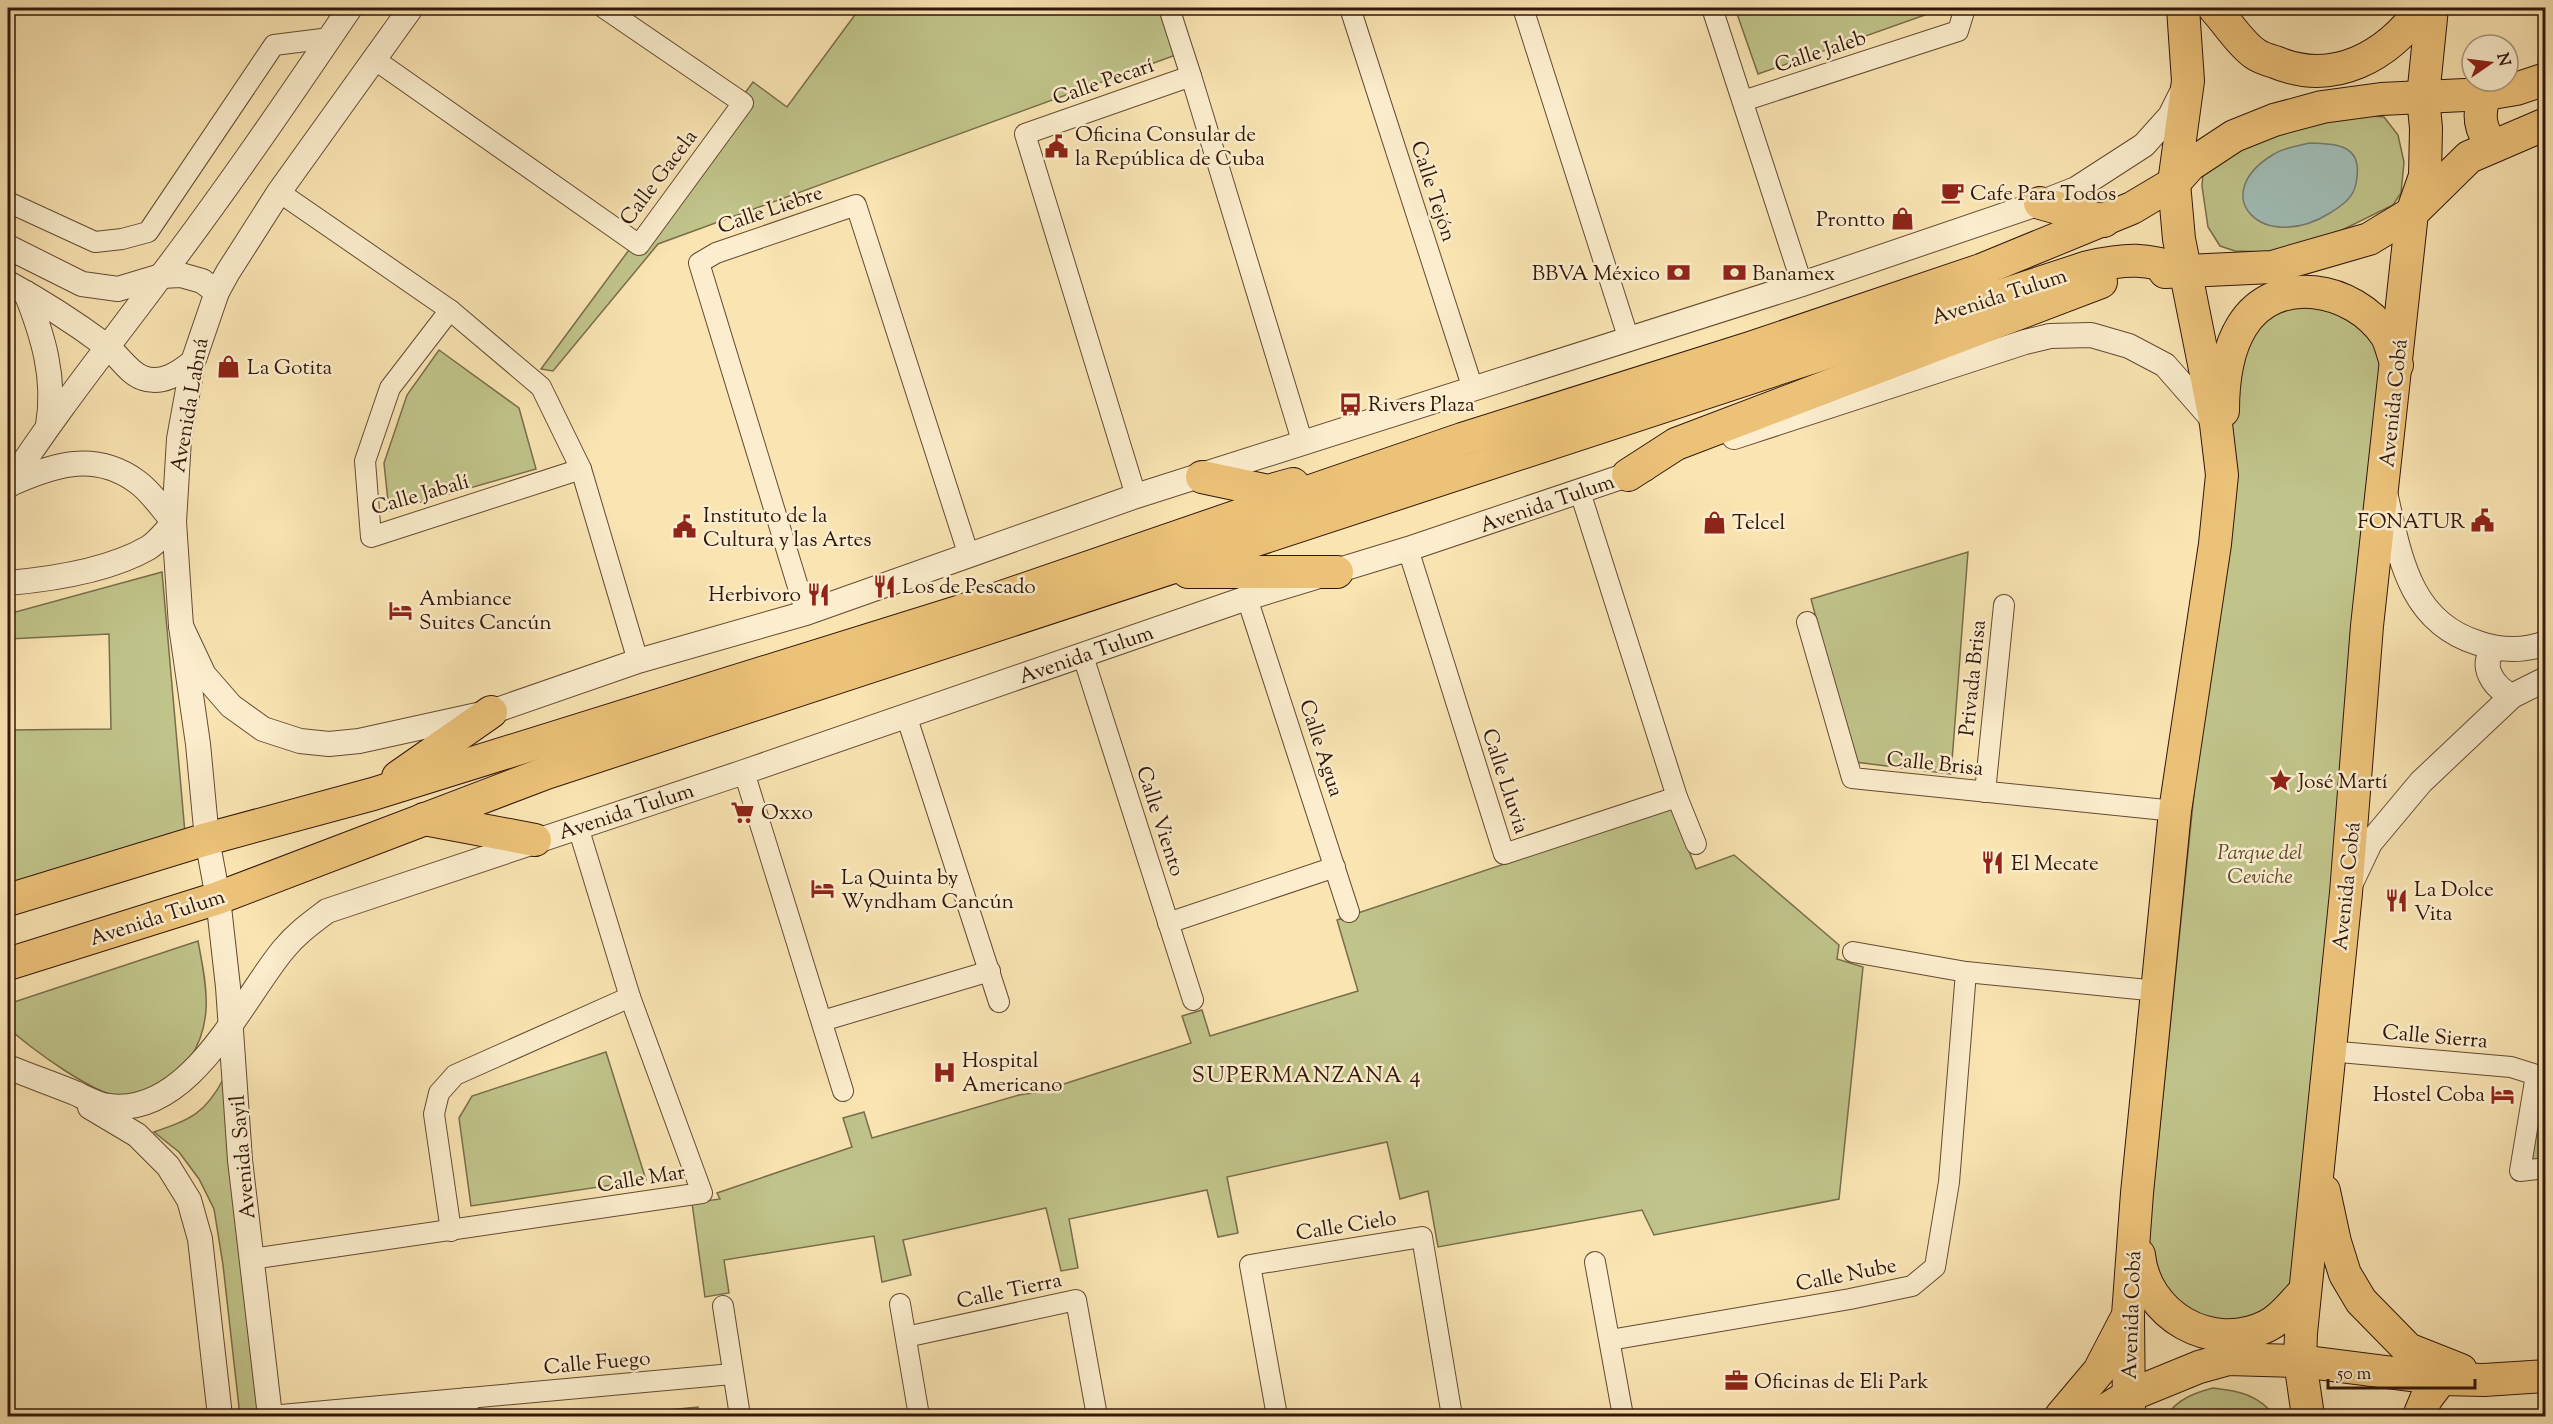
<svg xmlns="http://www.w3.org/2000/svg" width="2553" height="1424" viewBox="0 0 2553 1424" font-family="'Sorts Mill Goudy',serif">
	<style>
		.green { fill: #c0c48a; stroke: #796d4a; stroke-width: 1.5 }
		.water { fill: #a1bcb5; stroke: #757a70; stroke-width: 1.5 }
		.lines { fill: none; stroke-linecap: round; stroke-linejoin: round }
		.minor-casing { stroke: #644a33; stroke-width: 22 }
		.tertiary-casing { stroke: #644a33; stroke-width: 26 }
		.primary-casing { stroke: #321609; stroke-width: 34 }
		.minor { stroke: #fbedcd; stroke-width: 20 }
		.tertiary { stroke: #fbedcd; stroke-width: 24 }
		.primary { stroke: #ecc279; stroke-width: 32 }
		.labels { text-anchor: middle; stroke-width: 5; stroke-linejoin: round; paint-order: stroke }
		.street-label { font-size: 21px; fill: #321609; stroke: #fbedcd }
		.poi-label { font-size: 21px; fill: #321609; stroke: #fbedcd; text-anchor: start }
		.park-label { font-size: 21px; font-style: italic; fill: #5d4a30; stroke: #fbedcd }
		.neighbourhood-label { font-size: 22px; letter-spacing: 1.5px; fill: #321609; stroke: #fbedcd }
	</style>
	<rect width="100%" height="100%" fill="#f9e4b2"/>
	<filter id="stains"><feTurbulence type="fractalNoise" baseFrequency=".00333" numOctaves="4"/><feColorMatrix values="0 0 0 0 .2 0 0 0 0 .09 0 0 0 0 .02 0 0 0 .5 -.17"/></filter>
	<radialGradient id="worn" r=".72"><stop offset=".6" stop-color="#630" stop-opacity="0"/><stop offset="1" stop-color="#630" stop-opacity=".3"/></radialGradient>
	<g class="green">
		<path d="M860,8H1177L1192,49L658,244L553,371L541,369L753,82L787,107Z"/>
		<path d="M1735,8H1941L1942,9L1758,74Z"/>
		<path d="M2362,115L2384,117L2398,135L2404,162L2401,193L2393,205L2330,236L2268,252L2235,251L2220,246L2208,227L2202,186L2203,173C2249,134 2304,126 2362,115Z"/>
		<path d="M2283,304L2355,313L2386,362L2292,1281L2256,1324L2213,1330L2144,1279C2175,973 2208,668 2237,362L2248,335Z"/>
		<path d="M439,350L519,408L536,469L389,511L384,463L407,395Z"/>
		<path d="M1968,552L1951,774L1855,762L1811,599Z"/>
		<path d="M162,572L185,833L8,890V730L111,729L109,634L8,639V614Z"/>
		<path d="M1672,808L1696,869L1734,855L1839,945L1837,959L1863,967L1839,1199L1654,1235L1642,1210L1438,1247L1428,1191L1400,1199L1387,1142L1227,1177L1238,1233L1218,1237L1207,1190L1069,1219L1078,1268L1061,1271L1046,1208L903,1240L911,1275L882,1282L874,1236L724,1260L729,1293L705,1297L692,1203L720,1199L717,1193L852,1147L843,1118L864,1112L872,1138L1019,1095L1039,1092L1191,1043L1182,1016L1202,1010L1210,1036L1358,991L1337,920Z"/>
		<path d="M198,941C206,984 215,1021 189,1060C186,1065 183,1072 179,1076C173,1081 161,1083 154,1087C147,1090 137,1097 129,1098C102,1101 26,1046 8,1027V1004Z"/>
		<path d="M606,1052L646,1180L471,1206L459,1118L472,1096Z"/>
		<path d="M224,1078L264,1416H240L223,1265L214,1209L199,1179L179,1152L154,1132C191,1119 205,1114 224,1078Z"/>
		<path d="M2545,1086V1162L2527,1164Z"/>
		<path d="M2213,1388C2240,1391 2258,1395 2275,1416H2166C2178,1399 2194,1393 2213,1388Z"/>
		<path d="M698,1407L699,1416H607Z"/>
	</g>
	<path class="water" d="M2309,143C2339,144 2364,145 2356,183C2354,198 2341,206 2330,213C2263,255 2205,195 2274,154C2283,148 2298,146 2309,143Z"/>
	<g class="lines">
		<defs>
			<g id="minor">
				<path d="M1169,8L1191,76"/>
				<path d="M1350,8L1473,389"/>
				<path d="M1523,8L1629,340"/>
				<path d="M1712,8L1802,284"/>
				<path d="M374,59L639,245L743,103L604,8"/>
				<path d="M1743,101L1958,31L1965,8"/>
				<path d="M279,192L450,310L541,387L581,469L638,661"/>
				<path d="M8,202L95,242L122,239L148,232L274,45L330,38"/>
				<path d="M450,310L390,388L365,461L371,537L581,469"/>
				<path d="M1136,496L1025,134L1191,76L1303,444"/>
				<path d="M1408,549L1504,854L1677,797L1580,492"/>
				<path d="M1247,598L1349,912"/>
				<path d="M806,613L699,263L716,253L856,205L969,556"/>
				<path d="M1807,622L1852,778L2175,811"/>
				<path d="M1083,656L1193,1000"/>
				<path d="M906,715L999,1002"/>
				<path d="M744,772L843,1091"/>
				<path d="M1985,792L2004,605"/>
				<path d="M1677,797L1696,844"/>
				<path d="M1168,923L1335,867"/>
				<path d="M1853,952L1966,972L2158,991"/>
				<path d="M822,1021L990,971"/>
				<path d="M2328,1051L2511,1067L2546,1078"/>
				<path d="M2536,1075L2520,1171L2546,1168"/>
				<path d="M451,1231L434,1114L439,1093L455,1075L630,997"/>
				<path d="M251,1259L702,1193L630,997L578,827"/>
				<path d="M1595,1262L1623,1416"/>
				<path d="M900,1304L919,1416"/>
				<path d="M723,1306L740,1416"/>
				<path d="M906,1337L1076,1300L1097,1416"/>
				<path d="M1610,1340L1850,1299L1912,1286L1935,1267L1949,1182L1966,972"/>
				<path d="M466,1398L469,1416"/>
				<path d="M270,1416L732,1374"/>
				<path d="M1277,1416L1250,1265L1422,1237L1452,1416"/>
			</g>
			<g id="tertiary">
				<path d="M8,247L82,284L118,289L161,276L181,275L202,281L217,292"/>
				<path d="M8,283C41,301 74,322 105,345C118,354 128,373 143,378C162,385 179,373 193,362"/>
				<path d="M26,293C43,336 56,378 48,425"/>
				<path d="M1734,437L2025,342L2050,336L2091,335L2129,346L2165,365L2215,422"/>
				<path d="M8,485C50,466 93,450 136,481C151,491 162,509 174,522"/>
				<path d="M8,486C55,413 109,346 161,276C227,189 289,98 350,8"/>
				<path d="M2386,497C2400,558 2410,622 2478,643C2501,651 2524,651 2546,643"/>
				<path d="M8,583C53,579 108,571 148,548C158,542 166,531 174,522"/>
				<path d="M181,626L204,675L231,706L263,729L300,741L329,744L359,741L491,712L638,661L806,613L1136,496L1802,284L2040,203L2076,189L2144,145L2170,116L2182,92"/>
				<path d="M2495,649C2477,664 2495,689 2512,696"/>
				<path d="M2351,883L2370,843L2421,782L2512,696L2546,679"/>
				<path d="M8,1067C30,1076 53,1084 75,1093C86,1098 98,1105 109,1106C190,1117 241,1001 283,950C296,934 311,923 327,911L744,772L1247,598L1408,549L1645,469"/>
				<path d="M90,1107L137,1135L168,1166L189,1200L200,1239L220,1416"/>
				<path d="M270,1416L240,1160L228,987L218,898L207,839L198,744L181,626L174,522L179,439L193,362L217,292L228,272L279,192L411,8"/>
			</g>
			<g id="primary">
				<path d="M2214,8C2227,22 2239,42 2254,53C2259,57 2268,60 2275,62C2334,87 2388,56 2422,8"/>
				<path d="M2486,94C2477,113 2479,131 2494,146"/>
				<path d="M2040,203L2104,221"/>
				<path d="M2165,272L2272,267L2369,239L2412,213L2469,157L2546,124"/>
				<path d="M2223,411C2223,384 2227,350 2242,326C2275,272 2354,287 2386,335C2391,343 2393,356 2397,365"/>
				<path d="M1628,475L1676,444L2101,282"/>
				<path d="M1202,477L1268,491L1293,484"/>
				<path d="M1188,572H1337"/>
				<path d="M398,777L491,712"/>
				<path d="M424,819L535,840"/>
				<path d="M8,900L207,839L373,794L961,611L1462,439L1750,348L1981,270L2132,208L2174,183L2190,165L2234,136L2274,120L2322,107L2381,99L2486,94L2516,89L2546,79"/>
				<path d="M8,964L218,898L546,773L2088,267C2128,258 2145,258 2185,271"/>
				<path d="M2324,1191L2335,1242L2345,1274L2361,1301L2408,1349L2461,1370"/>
				<path d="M2139,1255C2145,1315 2211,1354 2267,1326C2283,1318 2292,1304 2304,1292"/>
				<path d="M2061,1416L2099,1371L2125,1321"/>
				<path d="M2096,1416L2128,1396L2199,1367L2228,1359L2300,1361L2441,1379L2484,1380L2546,1376"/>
				<path d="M2129,1416L2128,1315L2137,1193L2175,811L2215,544L2222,475L2216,424L2179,239L2174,183L2188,81L2183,8"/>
				<path d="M2308,1416L2300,1361L2301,1333L2346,893L2367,626L2412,213L2425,176L2426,128L2423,97L2432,8"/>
				<path d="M2419,1416L2426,1399L2441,1379"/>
			</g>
		</defs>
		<use href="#minor" class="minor-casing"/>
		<use href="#tertiary" class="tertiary-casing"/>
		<use href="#primary" class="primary-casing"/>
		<use href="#minor" class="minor"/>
		<use href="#tertiary" class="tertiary"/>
		<use href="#primary" class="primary"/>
	</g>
	<defs>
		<symbol id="civic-bare" viewBox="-9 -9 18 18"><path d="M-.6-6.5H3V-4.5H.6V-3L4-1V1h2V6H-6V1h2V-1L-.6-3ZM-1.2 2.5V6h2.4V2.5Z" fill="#8f2418" stroke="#fbedcd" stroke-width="2.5" paint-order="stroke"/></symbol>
		<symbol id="cafe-bare" viewBox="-9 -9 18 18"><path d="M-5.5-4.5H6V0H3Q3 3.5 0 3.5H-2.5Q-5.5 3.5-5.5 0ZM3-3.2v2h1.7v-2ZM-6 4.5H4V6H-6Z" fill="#8f2418" stroke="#fbedcd" stroke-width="2.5" paint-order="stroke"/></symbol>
		<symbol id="shop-bare" viewBox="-9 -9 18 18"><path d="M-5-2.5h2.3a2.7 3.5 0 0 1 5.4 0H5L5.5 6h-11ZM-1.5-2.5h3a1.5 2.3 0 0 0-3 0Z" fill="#8f2418" stroke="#fbedcd" stroke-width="2.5" paint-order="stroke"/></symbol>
		<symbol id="bank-bare" viewBox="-9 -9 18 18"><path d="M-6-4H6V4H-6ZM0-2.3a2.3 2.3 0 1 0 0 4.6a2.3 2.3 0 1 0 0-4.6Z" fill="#8f2418" stroke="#fbedcd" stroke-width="2.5" paint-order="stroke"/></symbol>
		<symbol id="bus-bare" viewBox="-9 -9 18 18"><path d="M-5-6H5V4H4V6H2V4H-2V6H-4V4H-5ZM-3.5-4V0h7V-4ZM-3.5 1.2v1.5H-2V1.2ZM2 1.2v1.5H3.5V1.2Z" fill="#8f2418" stroke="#fbedcd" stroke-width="2.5" paint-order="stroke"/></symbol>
		<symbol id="restaurant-bare" viewBox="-9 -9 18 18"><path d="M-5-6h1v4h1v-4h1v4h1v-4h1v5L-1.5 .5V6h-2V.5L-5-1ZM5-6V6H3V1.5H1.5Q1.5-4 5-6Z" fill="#8f2418" stroke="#fbedcd" stroke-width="2.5" paint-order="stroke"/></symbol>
		<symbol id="hotel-bare" viewBox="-9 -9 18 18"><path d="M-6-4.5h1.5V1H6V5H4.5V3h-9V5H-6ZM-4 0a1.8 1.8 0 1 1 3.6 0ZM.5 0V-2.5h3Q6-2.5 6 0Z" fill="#8f2418" stroke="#fbedcd" stroke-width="2.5" paint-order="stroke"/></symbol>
		<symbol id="sight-bare" viewBox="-9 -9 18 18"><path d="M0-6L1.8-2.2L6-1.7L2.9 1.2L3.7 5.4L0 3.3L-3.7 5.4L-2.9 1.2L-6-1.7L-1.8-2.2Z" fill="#8f2418" stroke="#fbedcd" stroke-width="2.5" paint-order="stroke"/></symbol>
		<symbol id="supermarket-bare" viewBox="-9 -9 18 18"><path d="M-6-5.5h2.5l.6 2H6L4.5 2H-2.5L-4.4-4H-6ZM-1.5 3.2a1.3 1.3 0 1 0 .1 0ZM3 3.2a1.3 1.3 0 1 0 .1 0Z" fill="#8f2418" stroke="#fbedcd" stroke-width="2.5" paint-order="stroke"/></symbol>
		<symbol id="hospital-bare" viewBox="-9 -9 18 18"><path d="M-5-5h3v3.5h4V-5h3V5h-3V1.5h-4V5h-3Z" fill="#8f2418" stroke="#fbedcd" stroke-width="2.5" paint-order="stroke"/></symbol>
		<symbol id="office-bare" viewBox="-9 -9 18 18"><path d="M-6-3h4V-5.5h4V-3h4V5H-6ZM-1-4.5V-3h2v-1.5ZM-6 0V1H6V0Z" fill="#8f2418" stroke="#fbedcd" stroke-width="2.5" paint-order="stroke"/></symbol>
	</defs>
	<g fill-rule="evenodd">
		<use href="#civic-bare" x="1040" y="130" width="33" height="33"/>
		<use href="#cafe-bare" x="1936" y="176" width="33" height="33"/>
		<use href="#shop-bare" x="1886" y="202" width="33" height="33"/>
		<use href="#bank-bare" x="1662" y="256" width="33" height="33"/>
		<use href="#bank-bare" x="1718" y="256" width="33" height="33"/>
		<use href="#shop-bare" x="212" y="350" width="33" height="33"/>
		<use href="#bus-bare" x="1334" y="388" width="33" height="33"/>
		<use href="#civic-bare" x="2466" y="504" width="33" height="33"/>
		<use href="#shop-bare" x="1698" y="506" width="33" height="33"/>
		<use href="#civic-bare" x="668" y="510" width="33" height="33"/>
		<use href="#restaurant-bare" x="868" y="570" width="33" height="33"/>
		<use href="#restaurant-bare" x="802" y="578" width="33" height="33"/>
		<use href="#hotel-bare" x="384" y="594" width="33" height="33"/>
		<use href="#sight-bare" x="2264" y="764" width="33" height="33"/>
		<use href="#supermarket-bare" x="726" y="796" width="33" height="33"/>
		<use href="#restaurant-bare" x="1976" y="846" width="33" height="33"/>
		<use href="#hotel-bare" x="806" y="872" width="33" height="33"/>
		<use href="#restaurant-bare" x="2380" y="884" width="33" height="33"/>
		<use href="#hospital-bare" x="928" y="1056" width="33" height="33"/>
		<use href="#hotel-bare" x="2486" y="1078" width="33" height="33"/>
		<use href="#office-bare" x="1720" y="1364" width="33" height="33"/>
	</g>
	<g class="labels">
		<g class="street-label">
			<text transform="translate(1820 51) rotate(-18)" y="7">Calle Jaleb</text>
			<text transform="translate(1103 81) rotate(-19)" y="7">Calle Pecarí</text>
			<text transform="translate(658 177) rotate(-53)" y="7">Calle Gacela</text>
			<text transform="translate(1434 191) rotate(72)" y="7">Calle Tejón</text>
			<text transform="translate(770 209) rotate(-19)" y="7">Calle Liebre</text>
			<text transform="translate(1999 296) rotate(-18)" y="7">Avenida Tulum</text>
			<text transform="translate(2393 403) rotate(-84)" y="7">Avenida Cobá</text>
			<text transform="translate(189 405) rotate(-80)" y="7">Avenida Labná</text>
			<text transform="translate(420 494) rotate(-16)" y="7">Calle Jabalí</text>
			<text transform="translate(1547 503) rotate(-19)" y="7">Avenida Tulum</text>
			<text transform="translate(1086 654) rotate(-19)" y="7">Avenida Tulum</text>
			<text transform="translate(1972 678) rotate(-84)" y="7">Privada Brisa</text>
			<text transform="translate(1322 748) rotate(72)" y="7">Calle Agua</text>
			<text transform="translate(1935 763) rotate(6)" y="7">Calle Brisa</text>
			<text transform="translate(1506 781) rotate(72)" y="7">Calle Lluvia</text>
			<text transform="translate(626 811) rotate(-18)" y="7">Avenida Tulum</text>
			<text transform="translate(1161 821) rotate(72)" y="7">Calle Viento</text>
			<text transform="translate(2346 886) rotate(-84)" y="7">Avenida Cobá</text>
			<text transform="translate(157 917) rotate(-18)" y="7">Avenida Tulum</text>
			<text transform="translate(2435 1036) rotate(5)" y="7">Calle Sierra</text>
			<text transform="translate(242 1157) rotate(-95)" y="7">Avenida Sayil</text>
			<text transform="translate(641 1178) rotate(-9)" y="7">Calle Mar</text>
			<text transform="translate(1346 1225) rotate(-9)" y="7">Calle Cielo</text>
			<text transform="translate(1846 1274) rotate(-11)" y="7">Calle Nube</text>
			<text transform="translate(1009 1290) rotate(-12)" y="7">Calle Tierra</text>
			<text transform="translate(2131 1315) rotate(-88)" y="7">Avenida Cobá</text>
			<text transform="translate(597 1362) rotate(-5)" y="7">Calle Fuego</text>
		</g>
		<g class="poi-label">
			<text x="1075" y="141">Oficina Consular de<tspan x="1075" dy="24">la República de Cuba</tspan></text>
			<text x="1970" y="200">Cafe Para Todos</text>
			<text x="1885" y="226" text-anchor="end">Prontto</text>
			<text x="1660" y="280" text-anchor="end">BBVA México</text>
			<text x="1752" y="280">Banamex</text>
			<text x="247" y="374">La Gotita</text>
			<text x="1368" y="411">Rivers Plaza</text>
			<text x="703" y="522">Instituto de la<tspan x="703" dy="24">Cultura y las Artes</tspan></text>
			<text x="2465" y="528" text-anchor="end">FONATUR</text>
			<text x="1732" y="529">Telcel</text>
			<text x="902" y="593">Los de Pescado</text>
			<text x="801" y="601" text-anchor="end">Herbivoro</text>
			<text x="419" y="605">Ambiance<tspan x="419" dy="24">Suites Cancún</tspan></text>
			<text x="2298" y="788">José Martí</text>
			<text x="761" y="819">Oxxo</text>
			<text x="2011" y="870">El Mecate</text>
			<text x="841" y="884">La Quinta by<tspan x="841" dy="24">Wyndham Cancún</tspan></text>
			<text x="2414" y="896">La Dolce<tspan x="2414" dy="24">Vita</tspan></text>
			<text x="962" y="1067">Hospital<tspan x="962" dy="24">Americano</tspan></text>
			<text x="2485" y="1101" text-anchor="end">Hostel Coba</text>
			<text x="1754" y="1388">Oficinas de Eli Park</text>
		</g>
		<g class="park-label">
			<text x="2260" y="859">Parque del<tspan x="2260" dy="24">Ceviche</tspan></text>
		</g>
		<g class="neighbourhood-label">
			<text x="1307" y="1082">SUPERMANZANA 4</text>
		</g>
	</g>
	<rect width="2553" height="1424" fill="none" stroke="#f9e4b2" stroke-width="30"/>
	<rect x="9" y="9" width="2535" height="1406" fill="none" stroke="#321609" stroke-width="3"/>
	<rect x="15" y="15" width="2523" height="1394" fill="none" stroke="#321609" stroke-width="1.5"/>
	<g transform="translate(2490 63) rotate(76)"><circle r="28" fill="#fbedcd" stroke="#ab977f" stroke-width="1.5"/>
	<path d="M0-4.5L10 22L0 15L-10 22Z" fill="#8f2418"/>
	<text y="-9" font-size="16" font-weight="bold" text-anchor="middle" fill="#321609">N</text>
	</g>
	<path d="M2328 1379v9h147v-9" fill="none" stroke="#321609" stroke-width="3"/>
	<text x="2337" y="1379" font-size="18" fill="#321609" stroke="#fbedcd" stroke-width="4.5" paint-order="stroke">50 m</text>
	<rect width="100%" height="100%" filter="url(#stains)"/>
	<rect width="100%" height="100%" fill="url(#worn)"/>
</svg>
